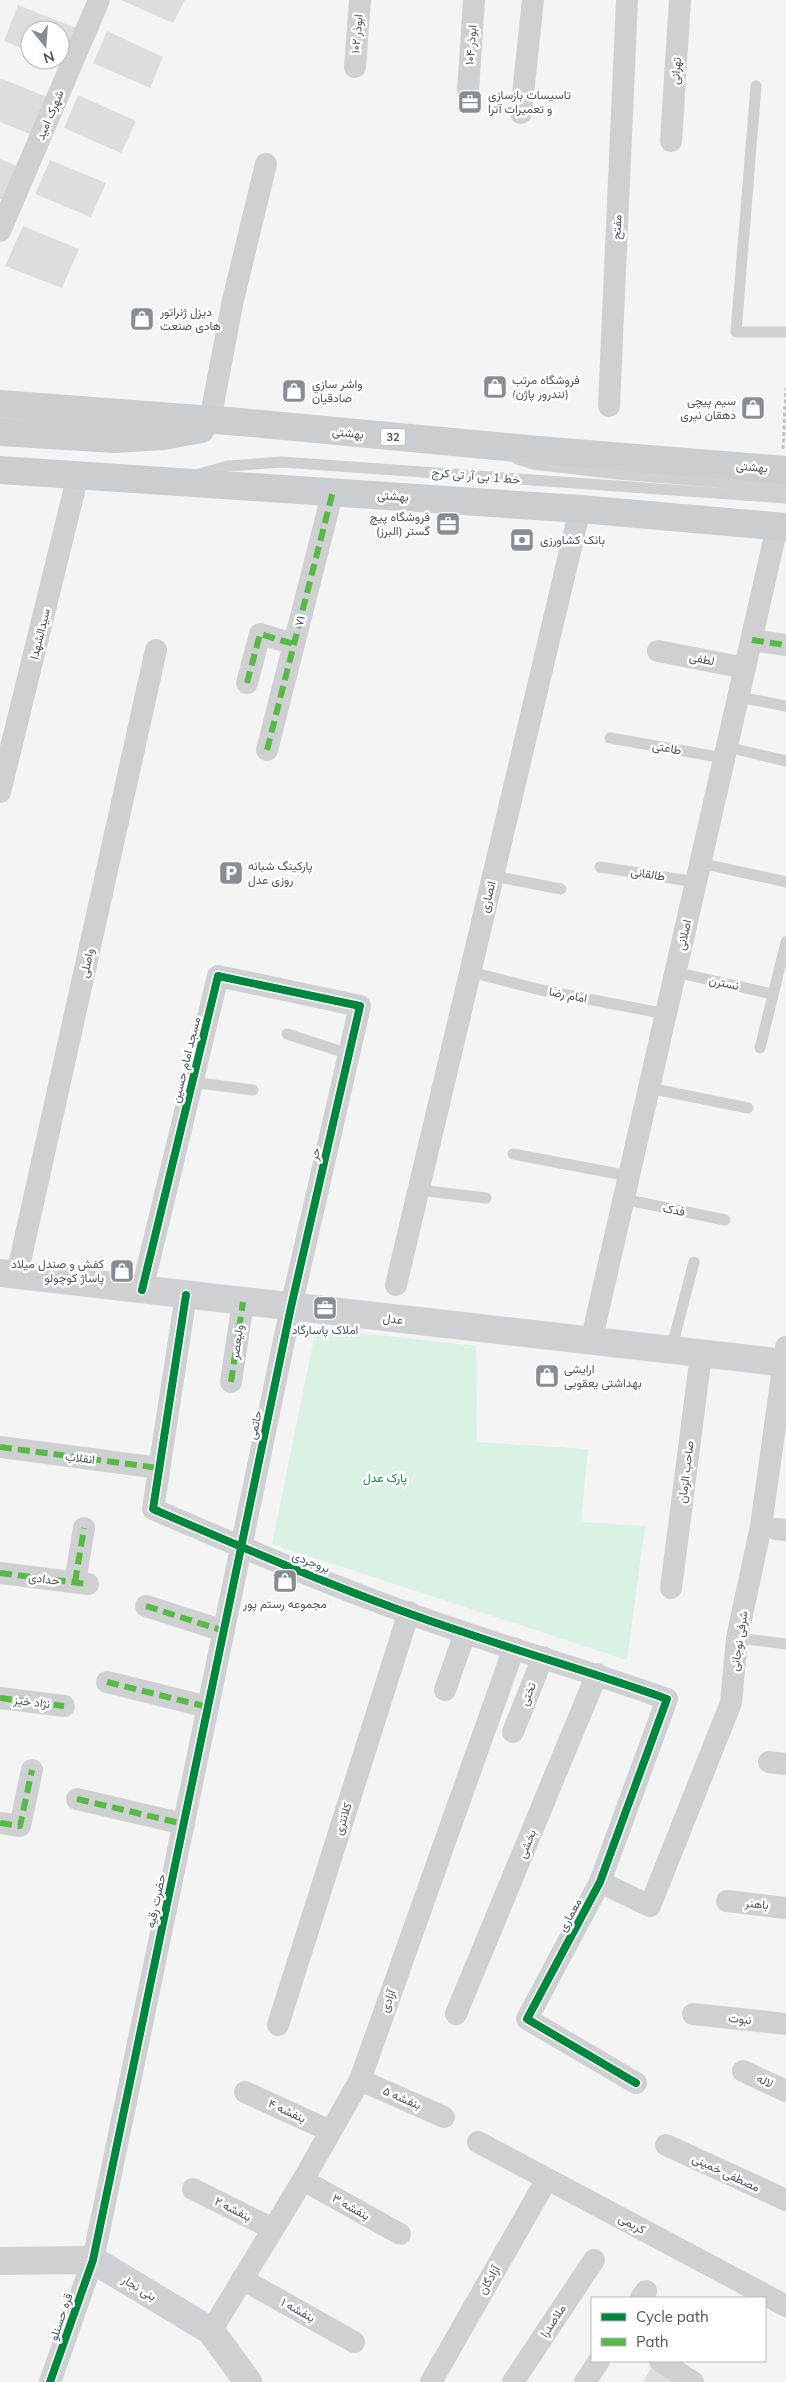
<svg xmlns="http://www.w3.org/2000/svg" width="786" height="2382" viewBox="0 0 786 2382" font-family="Mulish,Vazirmatn,sans-serif">
	<style>
		.green { fill: #d9f2e3 }
		.building { fill: #ddddde }
		.lines { fill: none; stroke-linecap: round; stroke-linejoin: round }
		.path { stroke: #bcc7c4; stroke-width: 3; stroke-dasharray: 4 2.5; stroke-linecap: butt }
		.lane { stroke: #ced0d2; stroke-width: 11 }
		.street { stroke: #ced0d2; stroke-width: 22 }
		.secondary { stroke: #ced0d4; stroke-width: 28 }
		.primary { stroke: #caced1; stroke-width: 28 }
		.quiet { stroke: #58b947; stroke-width: 6; stroke-dasharray: 12 6; stroke-linecap: butt }
		.cycleway-casing { stroke: #fff; stroke-width: 11 }
		.cycleway { stroke: #00873e; stroke-width: 8 }
		.labels { text-anchor: middle; stroke-width: 5; stroke-linejoin: round; paint-order: stroke }
		.shield { fill: #fff; stroke: #808990; stroke-width: 1 }
		.shield-label { font-size: 11px; font-weight: bold; fill: #4a5661 }
		.street-label { font-size: 12px; fill: #4a5661; stroke: #fff }
		.poi-label { font-size: 12px; fill: #4a5661; stroke: #fff; text-anchor: start }
		.park-label { font-size: 12px; fill: #17864f; stroke: #fff }
	</style>
	<rect width="100%" height="100%" fill="#f4f4f4"/>
	<path class="green" d="M316,1328L476,1346L477,1442L588,1449L581,1522L645,1526L627,1660L272,1544Z"/>
	<g class="building">
		<path d="M121,0H185L173,23Z"/>
		<path d="M18,5L76,28L60,64L49,60H60V30H30V52L4,41Z"/>
		<path d="M107,31L163,57L150,88L93,63Z"/>
		<path d="M0,78L47,97L30,134L0,122Z"/>
		<path d="M78,95L136,121L121,153L64,128Z"/>
		<path d="M0,159L17,166L2,199H0Z"/>
		<path d="M50,160L106,183L91,217L35,194Z"/>
		<path d="M23,226L79,249L62,288L5,266Z"/>
		<path d="M651,2368L673,2382H643Z"/>
	</g>
	<g class="lines">
		<path class="path" d="M783,449L786,388"/>
		<g class="lane">
			<path d="M756,86L736,332H786"/>
			<path d="M517,459L533,464L618,474L786,488"/>
			<path d="M199,474L228,466L282,462L786,498"/>
			<path d="M739,697L786,706"/>
			<path d="M610,738L724,758"/>
			<path d="M727,747L786,761"/>
			<path d="M700,863L786,882"/>
			<path d="M600,867L696,882"/>
			<path d="M493,876L561,889"/>
			<path d="M471,972L541,990L666,1014"/>
			<path d="M675,972L772,994"/>
			<path d="M287,1034L349,1054"/>
			<path d="M760,1048L786,942"/>
			<path d="M192,1082L253,1090"/>
			<path d="M649,1088L748,1108"/>
			<path d="M513,1154L629,1176"/>
			<path d="M419,1190L486,1198"/>
			<path d="M623,1199L725,1220"/>
			<path d="M671,1350L694,1262"/>
			<path d="M737,1638L786,1644"/>
		</g>
		<g class="street">
			<path d="M355,67L360,0"/>
			<path d="M468,91L474,0"/>
			<path d="M521,113L533,0"/>
			<path d="M671,141L680,0"/>
			<path d="M0,231L99,0"/>
			<path d="M609,406L627,0"/>
			<path d="M210,420L233,300L266,164"/>
			<path d="M752,640L786,645"/>
			<path d="M658,651L745,668"/>
			<path d="M247,683L260,634L294,644"/>
			<path d="M267,750L333,491"/>
			<path d="M0,792L78,475"/>
			<path d="M17,1275L156,650"/>
			<path d="M396,1285L580,509"/>
			<path d="M186,1295L153,1509C255,1553 361,1599 466,1633C533,1656 601,1675 667,1699L600,1882L527,2019L636,2083"/>
			<path d="M591,1342L777,527"/>
			<path d="M231,1382L243,1302"/>
			<path d="M0,1447L159,1468"/>
			<path d="M776,1529L786,1530"/>
			<path d="M0,1573L88,1584"/>
			<path d="M75,1582L84,1528"/>
			<path d="M671,1588L701,1355"/>
			<path d="M146,1606L224,1631"/>
			<path d="M107,1682L208,1707"/>
			<path d="M445,1690L465,1633"/>
			<path d="M0,1698L64,1706"/>
			<path d="M513,1732L543,1657"/>
			<path d="M769,1762L786,1764"/>
			<path d="M77,1799L184,1824"/>
			<path d="M0,1823L20,1826L32,1770"/>
			<path d="M600,1882L650,1906L731,1703L737,1638L761,1526L786,1347"/>
			<path d="M727,1901L786,1908"/>
			<path d="M456,2014L597,1674"/>
			<path d="M693,2014L786,2024"/>
			<path d="M278,2025L409,1612"/>
			<path d="M743,2071L786,2091"/>
			<path d="M360,2080L444,2117"/>
			<path d="M245,2092L330,2131"/>
			<path d="M478,2142L786,2306"/>
			<path d="M666,2145L786,2200"/>
			<path d="M303,2180L400,2234"/>
			<path d="M193,2189L273,2229"/>
			<path d="M242,2279L354,2342"/>
			<path d="M641,2298L646,2291"/>
			<path d="M211,2331L303,2180L360,2080L514,1648"/>
			<path d="M660,2361L693,2382"/>
			<path d="M50,2382L93,2260L291,1307L360,1006L218,976L142,1290"/>
			<path d="M431,2382L547,2179"/>
			<path d="M513,2382L594,2260"/>
			<path d="M585,2382L599,2361"/>
		</g>
		<g class="secondary">
			<path d="M0,1273L786,1363"/>
			<path d="M0,2261L93,2260L211,2331L248,2382"/>
		</g>
		<g class="primary">
			<path d="M0,404L240,422L538,450L786,470"/>
			<path d="M0,432L114,439L163,436L201,429"/>
			<path d="M0,470L580,509L786,527"/>
		</g>
		<g class="quiet">
			<path d="M752,640L786,645"/>
			<path d="M247,683L260,634L294,644"/>
			<path d="M267,750L333,491"/>
			<path d="M231,1382L243,1302"/>
			<path d="M0,1447L159,1468"/>
			<path d="M0,1573L88,1584"/>
			<path d="M75,1582L84,1528"/>
			<path d="M146,1606L224,1631"/>
			<path d="M107,1682L208,1707"/>
			<path d="M0,1698L64,1706"/>
			<path d="M77,1799L184,1824"/>
			<path d="M0,1823L20,1826L32,1770"/>
		</g>
		<defs>
			<g id="cycleway">
				<path d="M186,1295L153,1509C255,1553 361,1599 466,1633C533,1656 601,1675 667,1699L600,1882L527,2019L636,2083"/>
				<path d="M50,2382L93,2260L291,1307L360,1006L218,976L142,1290"/>
			</g>
		</defs>
		<use href="#cycleway" class="cycleway-casing"/>
		<use href="#cycleway" class="cycleway"/>
	</g>
	<defs>
		<symbol id="office-square" viewBox="-11 -11 22 22"><rect x="-9" y="-9" width="18" height="18" rx="4" fill="#868d94" stroke="#fff"/><path d="M-6-3h4V-5.5h4V-3h4V5H-6ZM-1-4.5V-3h2v-1.5ZM-6 0V1H6V0Z" fill="#fff"/></symbol>
		<symbol id="shop-square" viewBox="-11 -11 22 22"><rect x="-9" y="-9" width="18" height="18" rx="4" fill="#868d94" stroke="#fff"/><path d="M-5-2.5h2.3a2.7 3.5 0 0 1 5.4 0H5L5.5 6h-11ZM-1.5-2.5h3a1.5 2.3 0 0 0-3 0Z" fill="#fff"/></symbol>
		<symbol id="bank-square" viewBox="-11 -11 22 22"><rect x="-9" y="-9" width="18" height="18" rx="4" fill="#868d94" stroke="#fff"/><path d="M-6-4H6V4H-6ZM0-2.3a2.3 2.3 0 1 0 0 4.6a2.3 2.3 0 1 0 0-4.6Z" fill="#fff"/></symbol>
		<symbol id="parking-square" viewBox="-11 -11 22 22"><rect x="-9" y="-9" width="18" height="18" rx="4" fill="#868d94" stroke="#fff"/><path d="M-3.5-5.5H1a3.5 3.5 0 0 1 0 7H-1V5.5H-3.5ZM-1-3.4V-.6H.8a1.4 1.4 0 0 0 0-2.8Z" fill="#fff"/></symbol>
	</defs>
	<g fill-rule="evenodd">
		<use href="#office-square" x="456" y="88" width="28" height="28"/>
		<use href="#shop-square" x="128" y="305" width="28" height="28"/>
		<use href="#shop-square" x="481" y="373" width="28" height="28"/>
		<use href="#shop-square" x="280" y="377" width="28" height="28"/>
		<use href="#shop-square" x="739" y="394" width="28" height="28"/>
		<use href="#office-square" x="434" y="510" width="28" height="28"/>
		<use href="#bank-square" x="508" y="526" width="28" height="28"/>
		<use href="#parking-square" x="217" y="859" width="28" height="28"/>
		<use href="#shop-square" x="108" y="1257" width="28" height="28"/>
		<use href="#office-square" x="311" y="1294" width="28" height="28"/>
		<use href="#shop-square" x="533" y="1362" width="28" height="28"/>
		<use href="#shop-square" x="271" y="1567" width="28" height="28"/>
	</g>
	<g class="labels">
		<rect class="shield" x="380.5" y="428.5" width="25" height="17" rx="4"/>
		<g class="shield-label">
			<text x="393" y="441">32</text>
		</g>
		<g class="street-label">
			<text transform="translate(357 34) rotate(-85)" y="4">ابوذر ۱۰۲</text>
			<text transform="translate(471 45) rotate(-86)" y="4">ابوذر ۱۰۴</text>
			<text transform="translate(676 71) rotate(-86)" y="4">تهرانی</text>
			<text transform="translate(50 115) rotate(-67)" y="4">شهرک امید</text>
			<text transform="translate(617 227) rotate(-87)" y="4">مفتح</text>
			<text transform="translate(348 433) rotate(6)" y="4">بهشتی</text>
			<text transform="translate(752 467) rotate(5)" y="4">بهشتی</text>
			<text transform="translate(476 476) rotate(5)" y="4">خط 1 بی آر تی کرج</text>
			<text transform="translate(393 496) rotate(4)" y="4">بهشتى</text>
			<text transform="translate(300 621) rotate(-76)" y="4">۷۱</text>
			<text transform="translate(40 634) rotate(-76)" y="4">سیدالشهدا</text>
			<text transform="translate(702 659) rotate(11)" y="4">لطفی</text>
			<text transform="translate(667 748) rotate(10)" y="4">طاعتی</text>
			<text transform="translate(648 874) rotate(9)" y="4">طالقانی</text>
			<text transform="translate(488 897) rotate(-77)" y="4">انصاری</text>
			<text transform="translate(684 935) rotate(-77)" y="4">اصلانی</text>
			<text transform="translate(87 963) rotate(-78)" y="4">واصلی</text>
			<text transform="translate(724 983) rotate(12)" y="4">نسترن</text>
			<text transform="translate(568 995) rotate(11)" y="4">امام رضا</text>
			<text transform="translate(186 1060) rotate(-76)" y="4">مسجد امام حسین</text>
			<text transform="translate(315 1154) rotate(-77)" y="4">حر</text>
			<text transform="translate(674 1210) rotate(11)" y="4">فدک</text>
			<text transform="translate(393 1319) rotate(7)" y="4">عدل</text>
			<text transform="translate(237 1342) rotate(-82)" y="4">ولیعصر</text>
			<text transform="translate(255 1425) rotate(-78)" y="4">حاتمی</text>
			<text transform="translate(80 1458) rotate(7)" y="4">انقلاب</text>
			<text transform="translate(686 1472) rotate(-83)" y="4">صاحب الزمان</text>
			<text transform="translate(311 1562) rotate(21)" y="4">بروجردی</text>
			<text transform="translate(44 1579) rotate(7)" y="4">حدادی</text>
			<text transform="translate(739 1641) rotate(-81)" y="4">شرفی نوجانی</text>
			<text transform="translate(528 1694) rotate(-68)" y="4">تختی</text>
			<text transform="translate(32 1702) rotate(7)" y="4">نژاد خیز</text>
			<text transform="translate(343 1819) rotate(-72)" y="4">کلانتری</text>
			<text transform="translate(527 1844) rotate(-68)" y="4">بخشی</text>
			<text transform="translate(156 1901) rotate(-78)" y="4">حضرت رقیه</text>
			<text transform="translate(757 1904) rotate(6)" y="4">باهنر</text>
			<text transform="translate(570 1915) rotate(-62)" y="4">معماری</text>
			<text transform="translate(388 2001) rotate(-70)" y="4">آزادی</text>
			<text transform="translate(740 2019) rotate(6)" y="4">نبوت</text>
			<text transform="translate(765 2081) rotate(26)" y="4">لاله</text>
			<text transform="translate(402 2098) rotate(23)" y="4">بنفشه ۵</text>
			<text transform="translate(287 2111) rotate(25)" y="4">بنفشه ۴</text>
			<text transform="translate(726 2173) rotate(25)" y="4">مصطفی خمینی</text>
			<text transform="translate(351 2207) rotate(29)" y="4">بنفشه ۳</text>
			<text transform="translate(233 2209) rotate(27)" y="4">بنفشه ۲</text>
			<text transform="translate(632 2224) rotate(28)" y="4">کریمی</text>
			<text transform="translate(489 2280) rotate(-60)" y="4">آزادگان</text>
			<text transform="translate(139 2288) rotate(31)" y="4">بنی نجار</text>
			<text transform="translate(298 2310) rotate(29)" y="4">بنفشه ۱</text>
			<text transform="translate(61 2317) rotate(-71)" y="4">قره حسنلو</text>
			<text transform="translate(553 2321) rotate(-57)" y="4">ملاصدرا</text>
		</g>
		<g class="poi-label">
			<text x="488" y="99">تاسیسات بازسازی<tspan x="488" dy="14">و تعمیرات آترا</tspan></text>
			<text x="160" y="316">دیزل ژنراتور<tspan x="160" dy="14">هادی صنعت</tspan></text>
			<text x="512" y="384">فروشگاه مرتب<tspan x="512" dy="14">(لندرور پاژن)</tspan></text>
			<text x="312" y="388">واشر سازي<tspan x="312" dy="14">صادقیان</tspan></text>
			<text x="736" y="405" text-anchor="end">سیم پیچی<tspan x="736" dy="14">دهقان نیری</tspan></text>
			<text x="430" y="521" text-anchor="end">فروشگاه پیچ<tspan x="430" dy="14">گستر (البرز)</tspan></text>
			<text x="540" y="544">بانک کشاورزی</text>
			<text x="248" y="870">پارکینگ شبانه<tspan x="248" dy="14">روزی عدل</tspan></text>
			<text x="104" y="1268" text-anchor="end">کفش و صندل میلاد<tspan x="104" dy="14">پاساژ کوچولو</tspan></text>
			<text x="325" y="1334" text-anchor="middle">املاک پاسارگاد</text>
			<text x="564" y="1373">ارایشی<tspan x="564" dy="14">بهداشتی یعقوبی</tspan></text>
			<text x="285" y="1608" text-anchor="middle">مجموعه رستم پور</text>
		</g>
		<g class="park-label">
			<text x="385" y="1482">پارک عدل</text>
		</g>
	</g>
	<rect x="591" y="2297" width="175" height="65" fill="#ffffff" stroke="#b7bbc0"/>
	<rect x="601" y="2313" width="25" height="8" fill="#00873e" stroke="#b7bbc0"/>
	<text x="636" y="2322" font-size="15" fill="#4a5661">Cycle path</text>
	<rect x="601" y="2338" width="25" height="8" fill="#58b947" stroke="#b7bbc0"/>
	<text x="636" y="2347" font-size="15" fill="#4a5661">Path</text>
	<g transform="translate(45 45) rotate(163)"><circle r="24" fill="#ffffff" stroke="#b7bbc0"/>
	<path d="M0-4L9 19L0 12L-9 19Z" fill="#868d94"/>
	<text y="-8" font-size="14" font-weight="bold" text-anchor="middle" fill="#4a5661">N</text>
	</g>
</svg>
